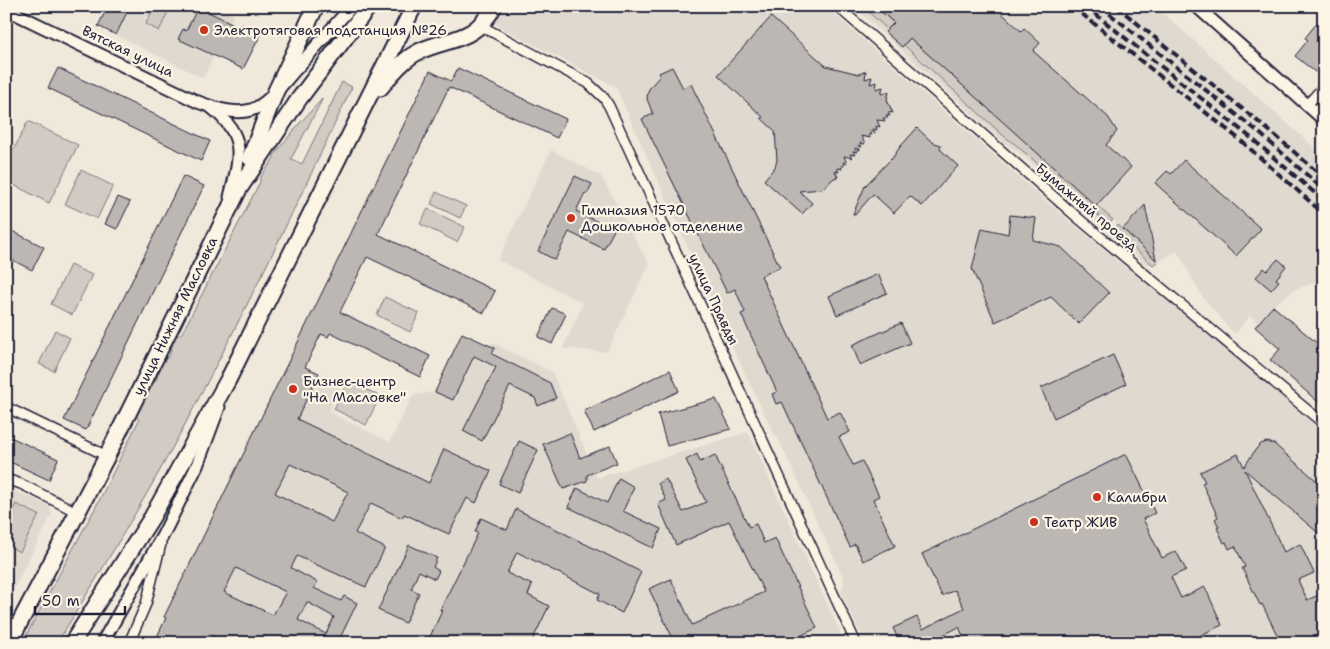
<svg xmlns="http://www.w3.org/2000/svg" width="1330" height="649" viewBox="0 0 1330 649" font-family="'Shantell Sans',sans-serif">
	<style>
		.built { fill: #e0d9cf }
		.green { fill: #d1cbc3; stroke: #7a767f }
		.building { fill: #bcb7b3; stroke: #22223b; fill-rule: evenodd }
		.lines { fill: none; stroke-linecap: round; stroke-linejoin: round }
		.minor-casing { stroke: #22223b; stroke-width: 12 }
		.tertiary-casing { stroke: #22223b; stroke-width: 15 }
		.primary-casing { stroke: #22223b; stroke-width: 19 }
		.minor { stroke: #fcf5e5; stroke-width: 9 }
		.tertiary { stroke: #fcf5e5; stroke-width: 11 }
		.primary { stroke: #fcf5e5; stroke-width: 15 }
		.rail { stroke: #22223b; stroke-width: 4; stroke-dasharray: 8 4; stroke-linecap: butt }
		.poi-dot { fill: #c8321e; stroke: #fcf5e5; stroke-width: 2 }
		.labels { text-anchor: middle; stroke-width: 4.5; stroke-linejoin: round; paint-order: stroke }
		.poi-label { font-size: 14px; fill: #22223b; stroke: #fcf5e5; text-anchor: start }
		.street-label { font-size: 14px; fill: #22223b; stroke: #fcf5e5 }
	</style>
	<rect width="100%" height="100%" fill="#efe8db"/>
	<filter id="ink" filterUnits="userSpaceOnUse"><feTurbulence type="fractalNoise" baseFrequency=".02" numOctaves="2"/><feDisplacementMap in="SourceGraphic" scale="10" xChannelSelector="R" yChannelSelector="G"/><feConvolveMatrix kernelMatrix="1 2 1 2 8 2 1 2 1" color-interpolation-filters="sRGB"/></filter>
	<g filter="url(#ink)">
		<g class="built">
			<path d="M130,6H215L234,15L203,78L116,35Z"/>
			<path d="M500,6H825L1055,209L1324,430V643H865L841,592L844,583L842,575L778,438L774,434L736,355L616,87L498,26L494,21L495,17Z"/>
			<path d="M853,6H1155L1324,156V279L1294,290L1273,306L1259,323L1250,316L1236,333L1229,328L1202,296L1177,251L1153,265L1146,264L1114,236V230L1118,225L1113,220L1107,226L1101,225L1022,155L1004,143Z"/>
			<path d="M551,150L601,176L649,264L607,352L563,348L583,303L498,260Z"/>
			<path d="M462,333L489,346L491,342L552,372L597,478L748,432L845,643H154L165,618L164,617L268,405L305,367L342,385L329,412L390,442L413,395L435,392Z"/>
			<path d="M6,487L45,504L50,508L52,514L13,590L6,608Z"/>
		</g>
		<g class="green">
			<path d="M154,6L168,12L159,31L146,24Z"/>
			<path d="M862,6H875L894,23L887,29Z"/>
			<path d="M910,38L1113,220L1108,224L1016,145L1005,137L904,45Z"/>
			<path d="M342,82L352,87C298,203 242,318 182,430C143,503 100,573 57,643H22L100,499L139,420L136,416L149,389L157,378L161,364L169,356L175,337L182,333L260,182V178L274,158V155L299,124L323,98L291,159L302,164Z"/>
			<path d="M28,121L78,145L49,203L6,181V165Z"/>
			<path d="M81,170L113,186L97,219L65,204Z"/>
			<path d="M436,192L466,206L460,218L431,204Z"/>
			<path d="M428,209L465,227L457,242L420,224Z"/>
			<path d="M1118,225L1153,256L1158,261L1153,265L1114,230Z"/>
			<path d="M70,265L92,275L72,315L51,304Z"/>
			<path d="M385,297L419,313L410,332L377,315Z"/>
			<path d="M55,330L70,338L54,371L39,364Z"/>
			<path d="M348,381L380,396L366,425L334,409Z"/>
			<path d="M16,504L39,515L20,552L6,545V524Z"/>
		</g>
		<g class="building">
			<path d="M108,6H130L116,35L98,26Z"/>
			<path d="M875,6H983L989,12L994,6L1021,31L1024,28L1040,43L1033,51L1108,117L1117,131L1106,145L1131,167L1096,206L910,38L902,47L885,32L894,23Z"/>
			<path d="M198,7L240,27L241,24L261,34L243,69L178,39L183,29L186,31Z"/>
			<path d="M1324,14V61L1315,72L1295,56L1308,40L1305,38Z"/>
			<path d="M771,17L826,66L859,74L866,71L865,79L872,77L870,84L877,82L876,89L883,87L881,94L889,92L887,100L893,113L888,112L890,116L886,115L888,118H883L885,121L877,120L880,127L876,126L877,130L873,129L875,133L870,131L872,135L869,134L870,138L861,136L865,144L860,143L862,147L858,145L860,150L855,148L857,152L853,151L855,155L850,154L852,158L844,156L847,164L843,162L844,166H841L842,169L837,168L839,172L835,171L838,177L834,178L822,189L799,191L812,203L802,214L764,180L775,167L777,160L775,131L761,118L763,117L718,75Z"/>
			<path d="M672,67L683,88L691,84L780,267L761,276L827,418L840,412L850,432L839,437L853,465L862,461L879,496L873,499L895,546L863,561L855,544L850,547L782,402L776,404L772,394L777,392L741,314L745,312L735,289L727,293L642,119L653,114L647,99L648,91L651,86L660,76L659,73Z"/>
			<path d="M58,68L210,141L201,161L48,88Z"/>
			<path d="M458,68L566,119L557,138L449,87L378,234L495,291L484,313L367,257L340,312L430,356L420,377L330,333L328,337L321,334L305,367L319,373L297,419L429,483L444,449L491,471L476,503L467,498L449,534L404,514L402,518L371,503L355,533L385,548L366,587L297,556L291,568L317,582L314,588L341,601L344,596L357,603L339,640L344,643H228L209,634L205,643H154L166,618L164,617L430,71L451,81ZM290,464L348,492L332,522L275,493ZM236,568L286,592L273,615L224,592ZM307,602L334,617L326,634L298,620Z"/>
			<path d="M917,128L932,142L941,145L940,149L958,166L922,206L910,196L894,213L873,194L855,215L853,214L865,186L891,159V160L900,147Z"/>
			<path d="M1184,160L1261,229L1236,256L1155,183L1167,171L1171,174Z"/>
			<path d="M183,176L204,186L86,430L64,420Z"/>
			<path d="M575,176L592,184L587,194L585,193L576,211L614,230L604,249L569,232L555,260L538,251Z"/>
			<path d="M118,197L130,202L117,229L105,224Z"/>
			<path d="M1145,205L1156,260L1123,229Z"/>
			<path d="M1010,215L1036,218L1033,240L1061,247L1109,293L1079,324L1051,297L995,322L972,269L982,228L1008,234Z"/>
			<path d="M6,228L44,247L32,270L6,257Z"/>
			<path d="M1278,259L1286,266L1276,279L1279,281L1271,290L1256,277L1264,268L1267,271Z"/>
			<path d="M878,274L887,293L837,315L829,296Z"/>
			<path d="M1273,306L1324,349V407L1270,360L1280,349L1255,327Z"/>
			<path d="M552,308L566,314L552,344L538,337Z"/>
			<path d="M901,323L910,343L860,365L852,345Z"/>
			<path d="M462,333L495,348L492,354L550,383L556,398L538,406L535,398L510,386L482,441L463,431L496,367L474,356L453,400L435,392Z"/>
			<path d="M1113,355L1126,384L1054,418L1041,388Z"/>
			<path d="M670,370L679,391L594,432L584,411Z"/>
			<path d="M716,399L731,429L667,446L658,414Z"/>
			<path d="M570,433L580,458L610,446L617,463L587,475V481L563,489L543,444Z"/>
			<path d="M6,435L58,459L49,480L6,460Z"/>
			<path d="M519,441L538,450L518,493L499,484Z"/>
			<path d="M1267,442L1274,444L1324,487V538L1245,470L1284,552L1300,544L1314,573L1298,580L1307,600L1324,593V643H1281L1262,604L1260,605L1242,568L1245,567L1235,546L1229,549L1226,542L1224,543L1217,528L1219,527L1215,519L1218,517L1202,483L1205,482L1200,472L1238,454L1244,467L1256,449L1261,444Z"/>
			<path d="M697,454L700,462L715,455L749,527L756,524L764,543L775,538L817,628L785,643H675L649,589L671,579L692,625L764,592L729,521L676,545L658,504L666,500L658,483L666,479L683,512L706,502L686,460Z"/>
			<path d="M1126,454L1155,513L1143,519L1162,558L1176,551L1186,570L1171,577L1181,598L1205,587L1222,625L1199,636L1202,643H966L959,627L933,640L934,643H900L893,628L917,617L923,629L964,608L955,590L942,596L922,554Z"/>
			<path d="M619,478L634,487L623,511L661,529L653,548L568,507L577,488L607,503Z"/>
			<path d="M516,509L641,572L622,613L597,600L600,594L517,552L507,573L532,585L528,595L549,606L531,643H427L442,611L440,610L478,533L475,532L481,518L507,530Z"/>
			<path d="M409,545L437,558L433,567L439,571L435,579L419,571L411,589L419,593L405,623L378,610Z"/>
		</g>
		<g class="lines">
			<defs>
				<g id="minor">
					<path d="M837,6L1078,218L1324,424"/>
					<path d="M481,26L588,83L604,98L609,106L856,643"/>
					<path d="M1307,105L1324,86"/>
					<path d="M6,407L107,456"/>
					<path d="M6,479L21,484L77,512"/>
					<path d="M129,643L146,604L161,544"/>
				</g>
				<g id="tertiary">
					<path d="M1196,6L1324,120"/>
					<path d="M6,9L198,102C214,108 234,115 251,110C269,104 283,83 296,69C315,48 333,27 352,6"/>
					<path d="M212,108C247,136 240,158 230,197"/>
					<path d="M102,643L163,535L197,466L219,407"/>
				</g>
				<g id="primary">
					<path d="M380,88C392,74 403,59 420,51C452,37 475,42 494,6"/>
					<path d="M250,158L275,93L316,6"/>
					<path d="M9,643L107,456L239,189L299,99L369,6"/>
					<path d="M72,643L152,517L228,380L414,6"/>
				</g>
			</defs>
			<use href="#minor" class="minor-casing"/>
			<use href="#tertiary" class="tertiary-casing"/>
			<use href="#primary" class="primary-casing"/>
			<use href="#minor" class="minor"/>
			<use href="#tertiary" class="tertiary"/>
			<use href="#primary" class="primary"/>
			<g class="rail">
				<path d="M1072,6L1239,139L1324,214"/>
				<path d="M1085,6L1250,137L1324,201"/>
				<path d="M1100,6L1256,130L1324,190"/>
				<path d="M1116,6L1277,137L1324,178"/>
			</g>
		</g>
	</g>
	<g class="poi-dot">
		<circle cx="204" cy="30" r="5"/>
		<circle cx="571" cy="218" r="5"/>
		<circle cx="293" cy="389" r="5"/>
		<circle cx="1097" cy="497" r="5"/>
		<circle cx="1034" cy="522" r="5"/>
	</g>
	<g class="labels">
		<g class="poi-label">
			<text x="214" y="35">Электротяговая подстанция №26</text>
			<text x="581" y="215">Гимназия 1570<tspan x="581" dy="16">Дошкольное отделение</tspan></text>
			<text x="303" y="386">Бизнес-центр<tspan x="303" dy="16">"На Масловке"</tspan></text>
			<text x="1107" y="502">Калибри</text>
			<text x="1044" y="527">Театр ЖИВ</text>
		</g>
		<g class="street-label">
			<text transform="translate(128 51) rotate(26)" y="5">Вятская улица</text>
			<text transform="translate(1087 207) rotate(40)" y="5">Бумажный проезд</text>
			<text transform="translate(714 299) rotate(65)" y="5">улица Правды</text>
			<text transform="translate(175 316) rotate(-64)" y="5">улица Нижняя Масловка</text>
		</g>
	</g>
	<rect width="1330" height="649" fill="none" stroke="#fcf5e5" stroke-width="25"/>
	<rect x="12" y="12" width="1305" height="624" fill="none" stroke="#22223b" stroke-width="2" filter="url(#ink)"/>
	<path d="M35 606v8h90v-8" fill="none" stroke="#22223b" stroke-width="2.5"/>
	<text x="42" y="606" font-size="15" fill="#22223b" stroke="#fcf5e5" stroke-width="4" paint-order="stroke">50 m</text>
</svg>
